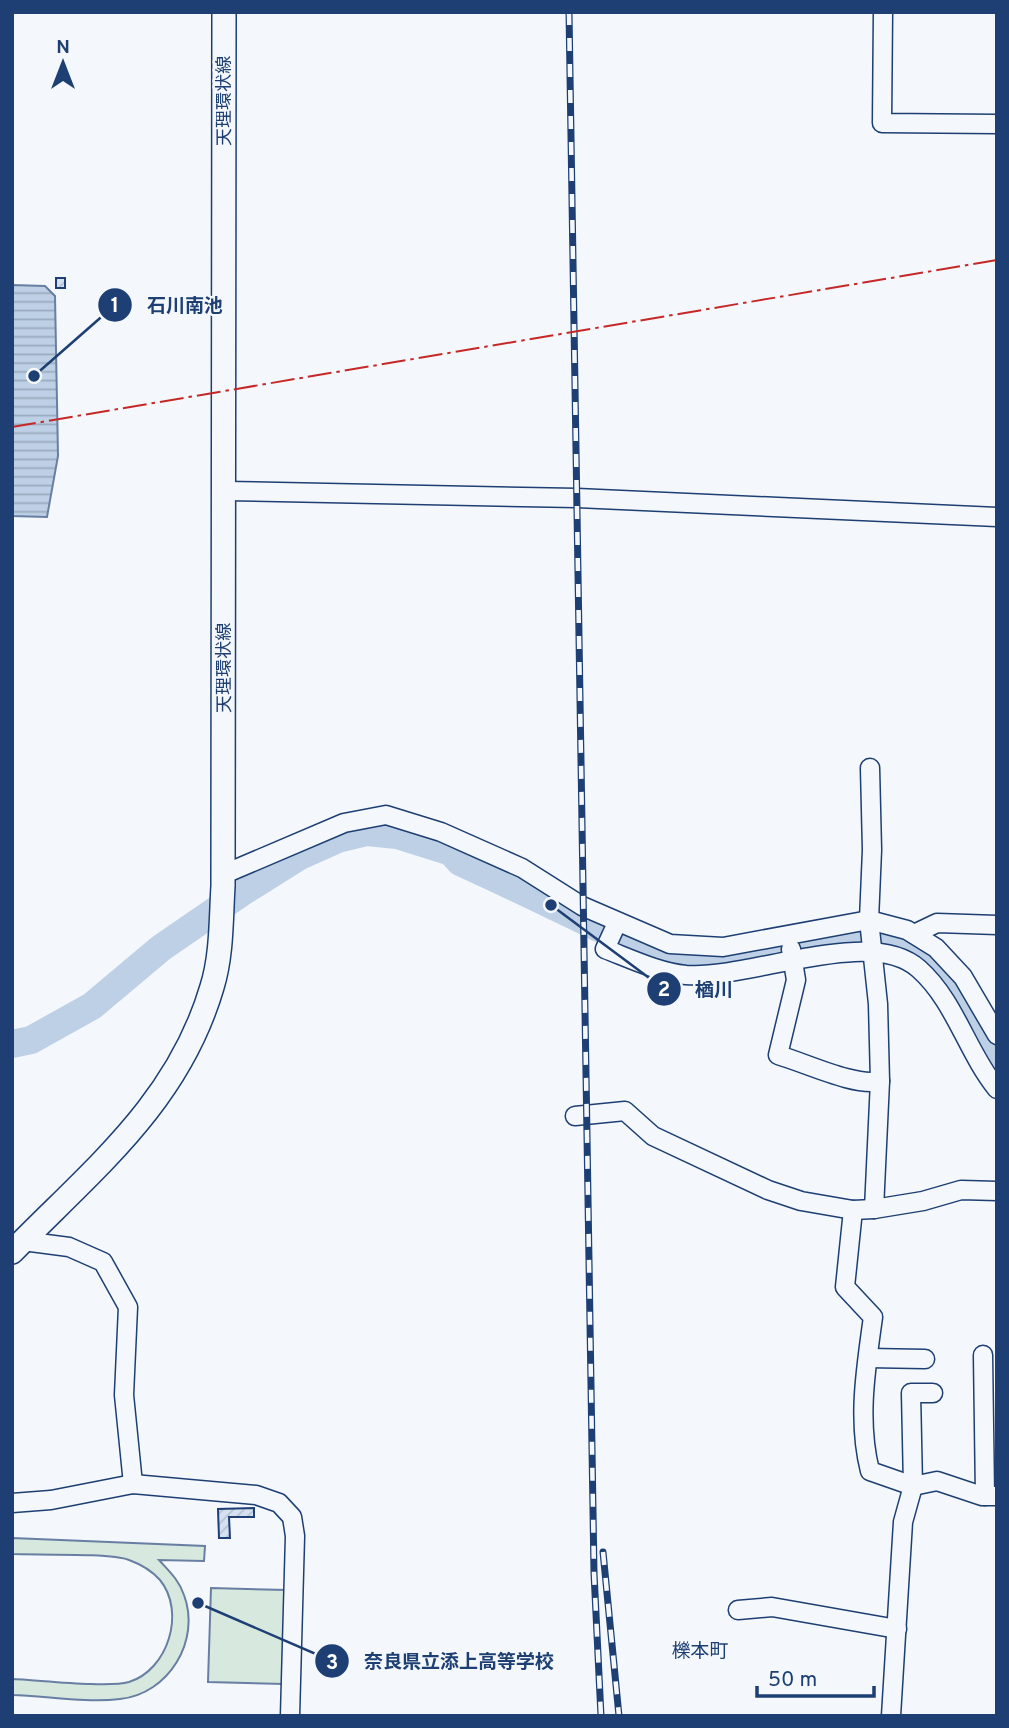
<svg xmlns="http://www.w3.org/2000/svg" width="1009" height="1728" viewBox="0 0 1009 1728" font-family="Overpass,'Noto Sans JP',sans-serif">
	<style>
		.pitch { fill: #d7e8df; stroke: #687fa3; stroke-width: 2 }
		.water { fill: url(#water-rules); stroke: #687fa3; stroke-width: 2 }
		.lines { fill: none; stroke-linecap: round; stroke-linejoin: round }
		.river { stroke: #bed0e5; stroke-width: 28 }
		.building { fill: url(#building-hatch); stroke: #1d3f73; stroke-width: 2 }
		.minor-casing { stroke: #1d3f73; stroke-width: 21 }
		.major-casing { stroke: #1d3f73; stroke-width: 26 }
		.minor { stroke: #f4f7fb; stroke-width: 18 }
		.major { stroke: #f4f7fb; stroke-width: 23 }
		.rail-casing { stroke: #1d3f73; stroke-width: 7 }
		.rail { stroke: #f4f7fb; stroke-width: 4.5; stroke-dasharray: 13; stroke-linecap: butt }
		.power { stroke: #c62828; stroke-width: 2; stroke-dasharray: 24 5 3.5 5; stroke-linecap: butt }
		.labels { text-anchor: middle; stroke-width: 5; stroke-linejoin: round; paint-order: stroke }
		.street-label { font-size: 18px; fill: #1d3f73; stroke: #f4f7fb }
		.neighbourhood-label { font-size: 19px; fill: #1d3f73; stroke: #f4f7fb }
		.leader { fill: none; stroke: #1d3f73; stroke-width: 2.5 }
		.callout-dot { fill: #1d3f73; stroke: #f4f7fb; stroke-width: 2.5 }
		.mark-label { font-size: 21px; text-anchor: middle; font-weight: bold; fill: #fff }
		.callout-label { font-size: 19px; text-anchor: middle; font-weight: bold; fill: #1d3f73; stroke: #f4f7fb; stroke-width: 5; stroke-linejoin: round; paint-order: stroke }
	</style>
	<defs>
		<pattern id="water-rules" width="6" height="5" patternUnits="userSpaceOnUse" patternTransform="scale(1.75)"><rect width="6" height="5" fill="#bed0e5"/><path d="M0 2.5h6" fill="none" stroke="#9aaabe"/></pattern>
		<pattern id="building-hatch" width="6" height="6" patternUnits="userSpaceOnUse" patternTransform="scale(1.75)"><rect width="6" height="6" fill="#d5e0f0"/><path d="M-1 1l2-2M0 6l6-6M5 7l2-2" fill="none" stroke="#b6c1d1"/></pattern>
	</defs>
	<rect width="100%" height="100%" fill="#f4f7fb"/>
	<g class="pitch">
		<path d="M12,1538L205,1546L204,1561L159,1560C169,1571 179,1580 184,1595C201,1640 169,1694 120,1699C86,1703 47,1696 12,1695V1679C39,1680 107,1688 129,1682C168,1670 186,1612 160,1580C152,1571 140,1564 129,1560C112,1553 36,1555 12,1554Z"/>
		<path d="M211,1588L287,1590L284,1684L208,1682Z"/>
	</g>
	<path class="water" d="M12,285L45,286L55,296L58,456L47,517L12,516Z"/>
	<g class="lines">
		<path class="river" d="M12,1044L31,1040L92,1006L161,948L241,893L300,856L338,839L367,832L397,835L451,852L460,862C502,881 543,901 585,921C615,936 644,953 678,960C758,975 861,897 929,959C962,989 972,1037 997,1073"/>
	</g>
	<g class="building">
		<rect x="56" y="278" width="9" height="10"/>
		<path d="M254,1508V1517H229L230,1538H219L218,1509Z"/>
	</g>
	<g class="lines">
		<defs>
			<g id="minor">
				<path d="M883,12L882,123L997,124"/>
				<path d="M225,491L577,498L997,517"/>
				<path d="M870,768L872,850L869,920L878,1004L880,1081L874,1209"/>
				<path d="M222,875L344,823L386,815L441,832L522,868L582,906L670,944L723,947L869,920L907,930L936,948L963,977L997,1035"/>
				<path d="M617,923L605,949C631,959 658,972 686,975C749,980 870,925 919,969C955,1001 967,1052 997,1089"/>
				<path d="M914,934L937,923L997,925"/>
				<path d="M791,949L796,980L778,1055C806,1063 855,1087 880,1081"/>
				<path d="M575,1116L625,1111L653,1136L768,1190L801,1201L853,1210L874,1209L923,1201L961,1190L997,1191"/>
				<path d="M853,1210L845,1287L873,1317C866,1368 857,1420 870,1471L913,1486L937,1481L982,1496H997"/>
				<path d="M23,1241L69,1247L103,1262L128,1307L124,1395L133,1484"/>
				<path d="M983,1355L985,1496"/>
				<path d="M868,1358L925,1359"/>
				<path d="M12,1503L51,1500L133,1484L256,1495L279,1503L292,1517L295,1536L290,1716"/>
				<path d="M738,1610L772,1607L897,1629"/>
				<path d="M891,1716L903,1522L913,1486L911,1393H933"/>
			</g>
			<path id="major" d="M12,1252C93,1169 178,1103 212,987C222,955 221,918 223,886L224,12"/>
		</defs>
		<use href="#minor" class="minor-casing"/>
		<use href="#major" class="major-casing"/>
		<use href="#minor" class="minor"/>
		<use href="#major" class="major"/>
		<defs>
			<g id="rail">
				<path d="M569,12L594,1573L601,1716"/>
				<path d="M603,1552L619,1716"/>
			</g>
		</defs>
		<use href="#rail" class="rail-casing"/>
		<use href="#rail" class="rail"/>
		<path class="power" d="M12,427L997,260"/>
	</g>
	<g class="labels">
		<g class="street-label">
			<text transform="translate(224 101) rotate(-90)" y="6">天理環状線</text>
			<text transform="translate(224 668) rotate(-90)" y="6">天理環状線</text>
		</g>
		<g class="neighbourhood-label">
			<text x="700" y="1657">櫟本町</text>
		</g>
	</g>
	<path class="leader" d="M34 376L115 305M551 905L664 989M198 1603L332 1661"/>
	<g class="callout-dot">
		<circle cx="34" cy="376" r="7"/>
		<circle cx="551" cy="905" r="7"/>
		<circle cx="198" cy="1603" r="7"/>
		<circle cx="115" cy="305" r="18"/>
		<circle cx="664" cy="989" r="18"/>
		<circle cx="332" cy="1661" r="18"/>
	</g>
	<g class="mark-label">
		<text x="115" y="312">1</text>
		<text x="664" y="996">2</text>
		<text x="332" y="1669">3</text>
	</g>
	<g class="callout-label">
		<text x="185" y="312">石川南池</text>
		<text x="714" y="996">楢川</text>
		<text x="459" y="1668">奈良県立添上高等学校</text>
	</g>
	<rect width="1009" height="1728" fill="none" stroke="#1d3f73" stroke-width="28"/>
	<g transform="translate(63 63)" stroke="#f4f7fb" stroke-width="5" paint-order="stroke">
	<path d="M0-5L12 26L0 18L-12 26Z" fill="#1d3f73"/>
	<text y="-10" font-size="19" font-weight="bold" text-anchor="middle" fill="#1d3f73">N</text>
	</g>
	<path d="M757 1686v10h117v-10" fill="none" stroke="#1d3f73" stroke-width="3.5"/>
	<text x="768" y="1686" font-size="21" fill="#1d3f73" stroke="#f4f7fb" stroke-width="5" paint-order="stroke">50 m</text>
</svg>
